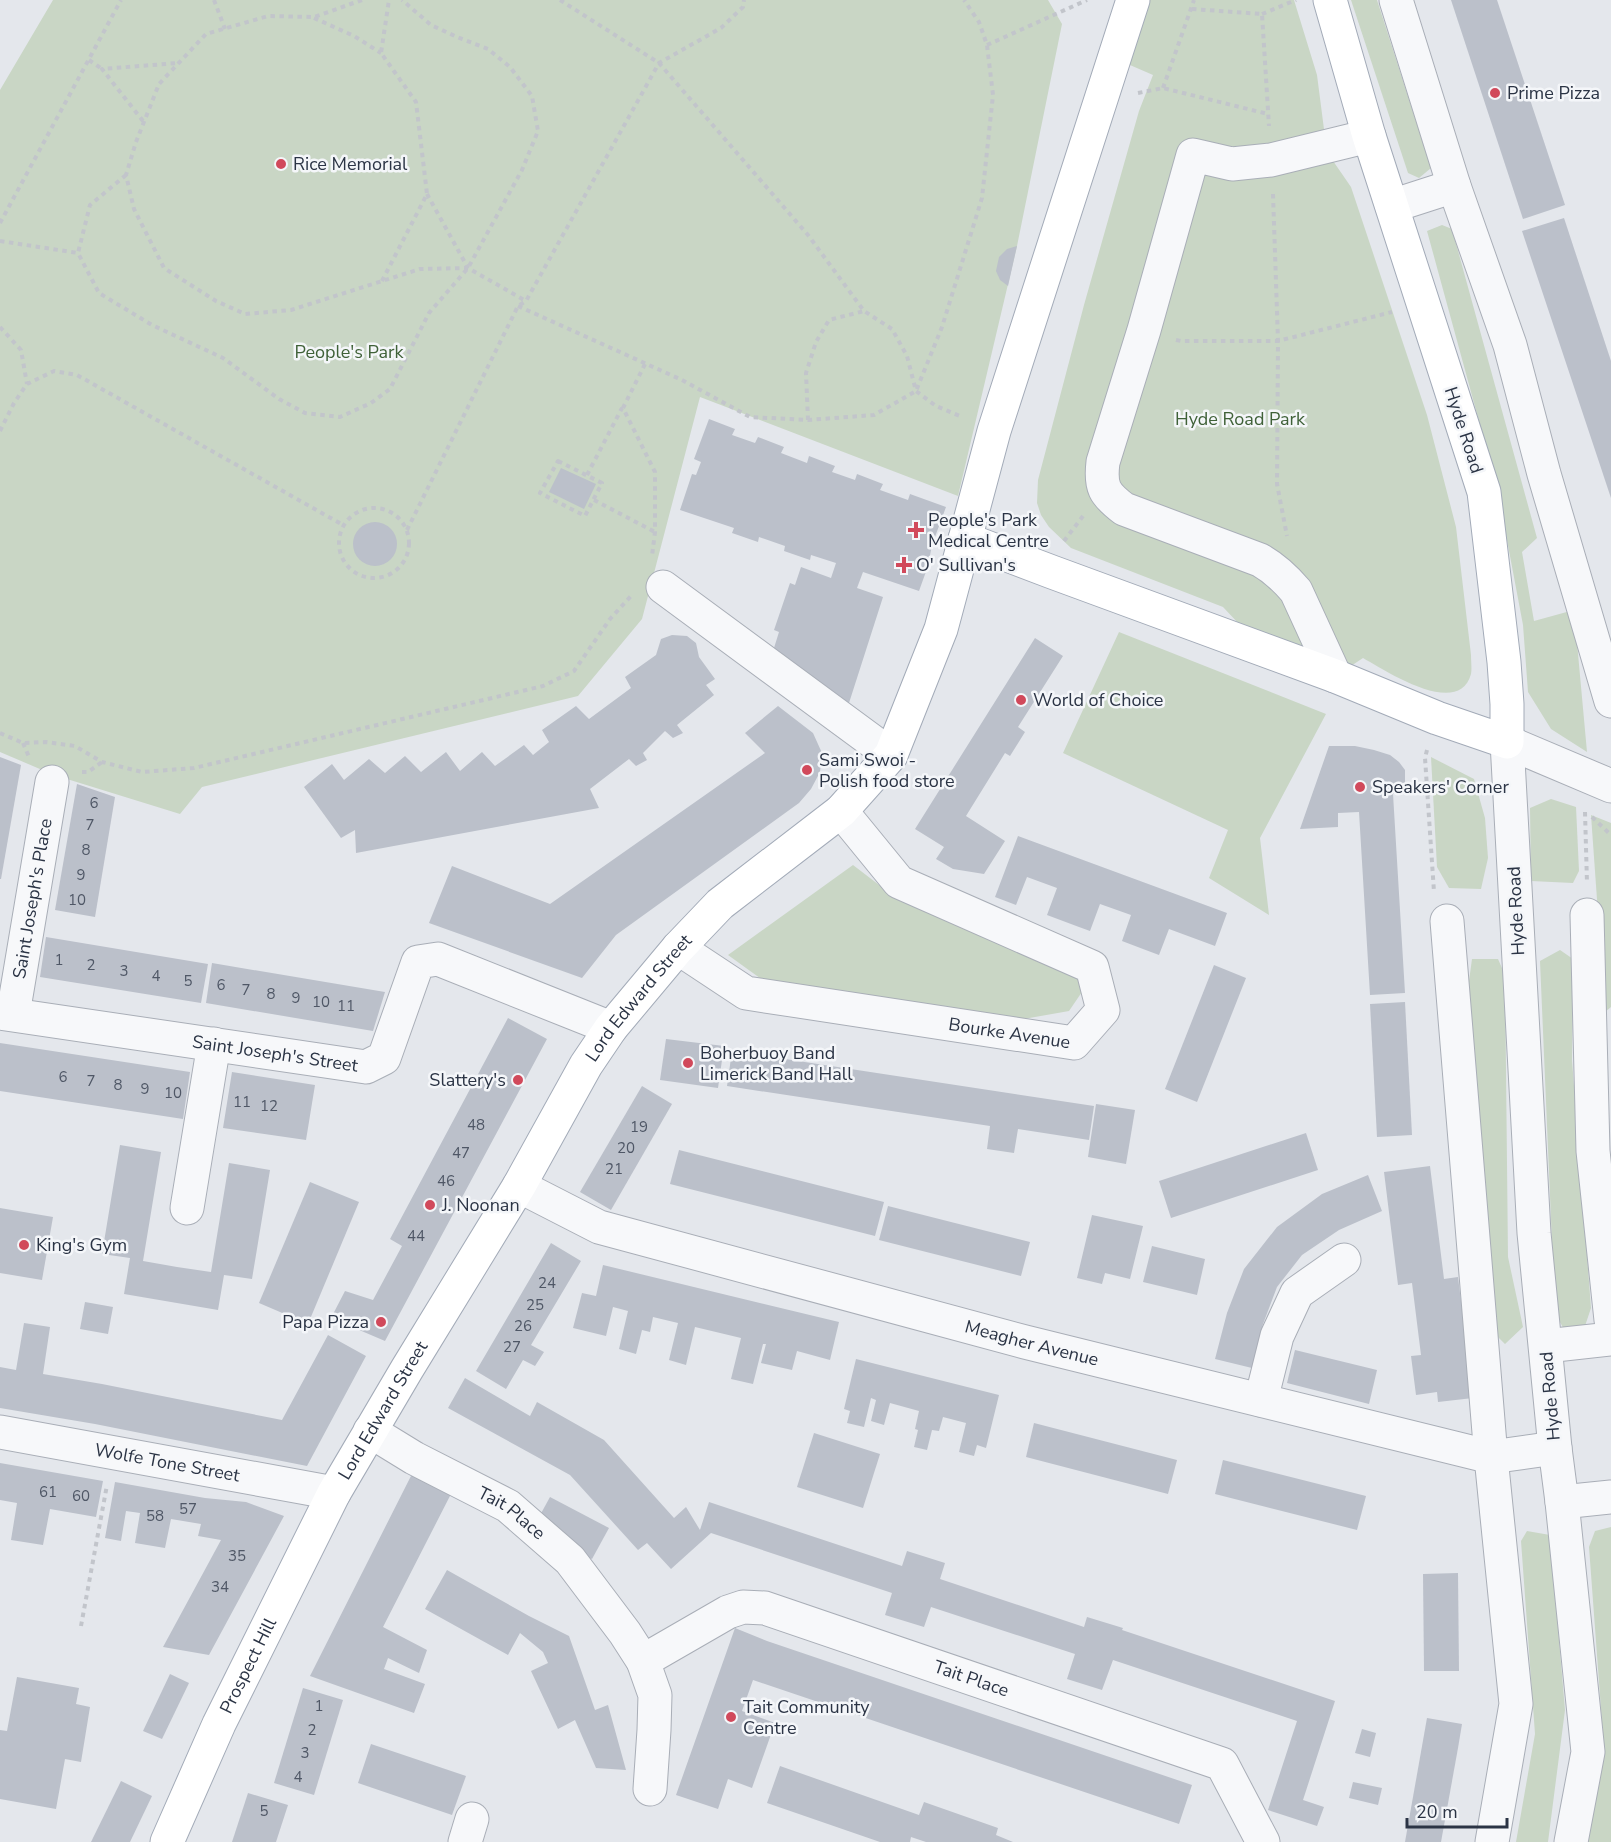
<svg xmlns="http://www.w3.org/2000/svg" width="1611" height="1842" viewBox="0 0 1611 1842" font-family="'Nunito Sans',sans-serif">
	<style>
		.green { fill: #c9d6c5 }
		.building { fill: #bbc0ca }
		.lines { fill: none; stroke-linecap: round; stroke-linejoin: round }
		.minor-casing { stroke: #a9aeb7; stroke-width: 35 }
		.major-casing { stroke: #a3abb8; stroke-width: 35 }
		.path { stroke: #c2c5cb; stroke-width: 4; stroke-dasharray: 4.5 4.5; stroke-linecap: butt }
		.minor { stroke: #f7f8fa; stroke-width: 33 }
		.major { stroke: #fff; stroke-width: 33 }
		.poi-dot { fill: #d1495b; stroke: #f4f6f9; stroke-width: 2 }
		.labels { text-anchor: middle; stroke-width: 5; stroke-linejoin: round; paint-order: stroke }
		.number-label { font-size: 15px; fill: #4f5766 }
		.poi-label { font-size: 18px; fill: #2b3445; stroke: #f4f6f9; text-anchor: start }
		.park-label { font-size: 18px; fill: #3f6138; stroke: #f4f6f9 }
		.street-label { font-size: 18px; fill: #2b3445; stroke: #f4f6f9 }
	</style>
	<rect width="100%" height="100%" fill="#e4e7ec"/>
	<g class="green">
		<path d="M53,0H1048L1062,24L1017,246L958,496L700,397L642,619L578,696L202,787L180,814L54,775L0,752V90Z"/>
		<path d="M1143,0H1294L1317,75L1325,137L1331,158L1351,187L1427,415L1456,527L1471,655C1471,661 1472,669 1471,674C1459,719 1386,671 1363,658L1351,666L1239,624L1223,607L1071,548L1049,527L1041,515L1037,503L1038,480L1084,305L1139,111L1153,75L1123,62Z"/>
		<path d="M1351,0H1377L1431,168L1419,178L1408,173Z"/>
		<path d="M1442,225L1452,229L1537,538L1522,552L1534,621L1574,610L1587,752L1551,729L1528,692L1523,625L1497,487L1427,231Z"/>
		<path d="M1119,632L1326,714L1260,838L1269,915L1209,878L1228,830L1063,753Z"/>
		<path d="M1431,757L1474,779L1485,818L1488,858L1481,889L1449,888L1437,867Z"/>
		<path d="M1551,799L1576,807L1579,871L1573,883L1531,881L1530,808Z"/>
		<path d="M1591,815L1611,823V1007L1605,1012Z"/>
		<path d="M853,865L900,901L1073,968L1084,989L1069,1011L1018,1020L768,984L728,955Z"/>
		<path d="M1560,950L1573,959L1572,1060L1591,1308L1584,1329L1566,1333L1555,1313L1540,961Z"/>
		<path d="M1472,959H1498L1505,975L1508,1257L1523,1327L1505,1344L1494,1333L1469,981Z"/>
		<path d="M1611,1527V1842H1588L1603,1736L1589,1547L1595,1531Z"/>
		<path d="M1527,1531L1550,1535L1565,1710L1548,1842H1516L1535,1734L1521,1541Z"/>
	</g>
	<g class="building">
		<path d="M1451,0H1497L1565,205L1523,219Z"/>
		<path d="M1564,218L1611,361V498L1522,231Z"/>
		<path d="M1017,246L1008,286L1000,280L996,271L999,257L1007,249Z"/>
		<path d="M709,419L735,429L732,435L755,443L758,437L784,447L781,453L807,463L809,456L835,466L832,472L855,480L857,474L883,484L880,490L908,500L910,494L946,507L932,545L928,566L919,591L863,572L857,588L883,597L849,703L774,648L779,632L774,630L790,583L795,585L801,567L831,578L836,563L811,555L810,560L784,551L785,546L759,537L758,542L732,533L734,528L680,510L692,474L696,475L701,462L694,459Z"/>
		<path d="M561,468L596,484L584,509L549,492Z"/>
		<circle cx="375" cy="544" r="22"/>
		<path d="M672,635L687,636L696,643L699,657L715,679L706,685L714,695L677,725L683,733L673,738L665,731L643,753L647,760L636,766L629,759L590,789L599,808L356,853L355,830L341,838L304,787L332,764L344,780L369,759L385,773L405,756L421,772L446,752L460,771L482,752L495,766L524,745L533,755L549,742L542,730L576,706L589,719L631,688L625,677L656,655L661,639Z"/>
		<path d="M1035,638L1063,656L1018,727L1025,732L1010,756L1005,753L966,816L1005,841L984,874L953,869L936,859L944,847L915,829Z"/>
		<path d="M778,706L813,733L822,753L820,772L811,789L799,803L616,935L582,978L429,923L452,866L550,904L765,753L745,733Z"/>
		<path d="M1329,746H1355L1374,750L1390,755L1399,762L1405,770V784L1403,790L1400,793L1393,794L1405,993L1370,995L1359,812L1338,813V827L1300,829Z"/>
		<path d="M0,757L21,765L1,879H0Z"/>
		<path d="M77,784L115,797L95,917L55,910Z"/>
		<path d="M1018,836L1227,913L1215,946L1169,929L1159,955L1143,949L1122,941L1131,915L1100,904L1090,931L1079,927L1047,915L1057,888L1027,877L1016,905L995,897Z"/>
		<path d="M46,937L208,964L201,1003L40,977Z"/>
		<path d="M212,963L385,992L373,1031L206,1003Z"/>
		<path d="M1214,965L1246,978L1197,1102L1165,1089Z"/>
		<path d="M1405,1002L1412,1135L1377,1137L1370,1004Z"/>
		<path d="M508,1018L547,1039L385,1341L331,1318L345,1291L373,1300L402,1246L390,1239Z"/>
		<path d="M666,1039L724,1046L718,1088L660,1080Z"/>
		<path d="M0,1043L190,1072L183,1119L0,1091Z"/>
		<path d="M732,1051L1094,1106L1089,1140L1018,1129L1014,1153L987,1149L990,1126L727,1086Z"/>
		<path d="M232,1072L315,1085L306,1140L223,1128Z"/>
		<path d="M642,1086L672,1104L611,1210L580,1192Z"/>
		<path d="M1096,1104L1135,1110L1126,1164L1088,1157Z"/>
		<path d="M1306,1133L1318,1170L1171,1218L1159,1181Z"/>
		<path d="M120,1145L161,1152L143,1261L177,1267L211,1272L229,1163L270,1170L252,1279L224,1275L218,1310L124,1294L130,1258L102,1254Z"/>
		<path d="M679,1150L884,1202L875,1236L670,1184Z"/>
		<path d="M1430,1166L1444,1279L1458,1277L1473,1398L1438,1402L1437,1392L1416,1395L1411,1356L1421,1355L1412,1283L1398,1285L1384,1172Z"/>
		<path d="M1368,1175L1382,1211L1339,1230L1302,1255L1277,1287L1263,1324L1252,1368L1215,1359L1227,1313L1244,1269L1277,1227L1322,1194Z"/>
		<path d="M310,1182L359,1202L308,1324L259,1303Z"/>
		<path d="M888,1206L1030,1242L1021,1276L879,1240Z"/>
		<path d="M0,1208L53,1217L42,1280L0,1273Z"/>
		<path d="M1092,1215L1143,1226L1130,1279L1105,1273L1102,1284L1077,1278Z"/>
		<path d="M551,1243L581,1261L531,1345L544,1352L535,1366L523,1360L506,1389L476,1371Z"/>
		<path d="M1152,1246L1205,1259L1197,1295L1143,1282Z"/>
		<path d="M603,1265L839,1322L830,1360L797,1351L792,1370L761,1363L766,1344H763L753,1384L731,1379L741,1338L695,1327L686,1365L669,1360L678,1323L653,1317L650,1332L642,1330L636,1354L619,1349L628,1311L613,1307L606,1336L573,1328L582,1293L596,1296Z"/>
		<path d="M85,1302L113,1307L108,1334L80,1329Z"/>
		<path d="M24,1323L50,1327L43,1374L102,1384L282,1420L328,1335L366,1356L307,1466L95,1424L0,1408V1367L16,1370Z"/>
		<path d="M1295,1350L1377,1370L1369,1404L1287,1383Z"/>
		<path d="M856,1359L999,1395L986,1448L977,1445L974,1456L959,1452L966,1423L943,1417L939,1431L932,1430L927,1450L914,1447L918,1430L915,1429L919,1411L890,1403L884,1425L871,1421L876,1400L871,1398L864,1427L847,1423L850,1411L844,1409Z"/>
		<path d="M465,1378L530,1416L537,1402L604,1440L674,1518L686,1507L700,1530L709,1502L902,1566L907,1551L945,1563L940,1579L1084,1627L1087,1617L1123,1628L1122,1630L1335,1701L1303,1800L1324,1807L1317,1826L1268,1810L1297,1721L1113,1660L1102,1690L1067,1679L1075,1654L931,1607L924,1627L885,1615L892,1593L711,1533L671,1569L647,1543L638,1550L570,1475L448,1408Z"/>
		<path d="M1034,1423L1177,1460L1168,1494L1026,1457Z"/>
		<path d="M814,1433L880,1454L863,1508L797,1487Z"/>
		<path d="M1223,1460L1366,1496L1357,1530L1215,1494Z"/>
		<path d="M0,1463L103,1481L96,1517L50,1509L43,1545L11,1540L17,1503L0,1500Z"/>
		<path d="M413,1472L452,1492L383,1627L427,1650L419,1673L388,1658L384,1669L425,1684L414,1713L310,1676Z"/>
		<path d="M115,1482L205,1498L246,1502L284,1516L209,1655L163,1647L221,1540L198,1536L201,1524L171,1519L165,1548L135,1543L140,1513L126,1511L121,1541L105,1538Z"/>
		<path d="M550,1497L609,1528L592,1559L533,1528Z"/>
		<path d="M447,1570L529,1616L569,1636L595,1710L608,1705L626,1770L596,1768L575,1720L558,1729L531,1671L548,1663L543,1652L520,1633L508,1655L425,1609Z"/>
		<path d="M1458,1573L1459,1671H1424L1423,1574Z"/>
		<path d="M735,1628L767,1641L1192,1785L1179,1824L753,1680L742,1711L775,1723L752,1788L728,1779L718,1809L676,1795Z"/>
		<path d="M170,1674L189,1683L162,1739L143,1731Z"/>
		<path d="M17,1677L79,1688L76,1704L90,1707L81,1762L65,1759L56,1809L0,1799V1730L7,1731Z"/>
		<path d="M303,1688L343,1700L314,1795L274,1783Z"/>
		<path d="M1427,1718L1462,1724L1458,1748L1441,1842H1405Z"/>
		<path d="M1362,1729L1376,1733L1370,1757L1355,1753Z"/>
		<path d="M371,1744L466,1776L452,1815L358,1783Z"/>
		<path d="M780,1766L919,1815L924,1802L998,1828L996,1835L1013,1842H926L911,1837L910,1842H880L767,1803Z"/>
		<path d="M121,1781L152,1796L130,1842H91Z"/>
		<path d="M1353,1782L1382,1788L1378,1805L1349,1798Z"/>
		<path d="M248,1793L288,1805L276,1842H232Z"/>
	</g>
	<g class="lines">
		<defs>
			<g id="minor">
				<path d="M1396,0L1454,186L1510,345L1544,474L1611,701"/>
				<path d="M1392,206L1454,186"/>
				<path d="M663,587L891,755"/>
				<path d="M1335,676L1296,591C1285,578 1274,568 1260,560L1124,509C1104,494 1100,487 1103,462L1144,330L1193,155L1232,164L1271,160L1369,136"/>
				<path d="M1587,915L1593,1151L1611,1320"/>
				<path d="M1447,921L1491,1457L1516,1704L1492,1842"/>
				<path id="s1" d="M678,948L746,993L1074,1043L1103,1010L1092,967L899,882L841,811"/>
				<path id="s2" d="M0,1013L366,1067L384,1058L418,962L438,959L611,1028"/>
				<path id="s3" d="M13,1014L52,782"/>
				<path id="s4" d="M519,1186L599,1227L1025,1342L1491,1457L1555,1448"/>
				<path d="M187,1208L214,1044"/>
				<path d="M1546,1346L1611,1339"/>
				<path d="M1261,1400L1277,1336L1297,1293L1344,1260"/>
				<path id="s5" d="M370,1431L414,1458L508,1506L570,1560L625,1633L643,1661L655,1695L654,1730L650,1789"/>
				<path id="s6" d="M0,1432L334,1493"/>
				<path d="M1562,1502L1611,1497"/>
				<path id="s7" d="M643,1661L728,1612L743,1607L765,1608L1222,1764L1263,1842"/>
				<path d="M465,1842L472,1819"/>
				<path d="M1571,1842L1588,1752L1562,1502L1555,1448L1534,1233L1507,742L1611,786"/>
			</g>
			<g id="major">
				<path d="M965,539L1052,572L1335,676L1437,718L1507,742V704L1504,662L1484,492L1369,136L1330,0"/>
				<path id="s8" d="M167,1842L219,1724L334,1493L407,1369L519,1186L586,1065L611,1028L678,948L720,904L841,811L891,755L941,629L994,431L1133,0"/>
			</g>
		</defs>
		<use href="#minor" class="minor-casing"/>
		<use href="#major" class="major-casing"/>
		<g class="path">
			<path d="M214,0L225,29"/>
			<path d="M362,0L314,17L268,16L206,34L159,84L136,142L126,175L134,209L164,268L216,301L245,314L291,310L420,269L468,268L526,301"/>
			<path d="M560,0L659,63L808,235L864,311L892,329L907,356L916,391L936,406L962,417"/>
			<path d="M1192,9L1262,14L1269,126"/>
			<path d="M1262,14L1296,0"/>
			<path d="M314,18L354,36L381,53"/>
			<path d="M987,45L1087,0"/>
			<path d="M89,60L102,69"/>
			<path d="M1163,88L1194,0"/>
			<path d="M1138,93L1163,88L1268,114"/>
			<path d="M143,121L102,69L178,63"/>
			<path d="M126,175L90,205L78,253L99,293L152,325L223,358L279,399L305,413L340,417L371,403L390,389L429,313L468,268L522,170L538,131L532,96L510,67L488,49L457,37L431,25L402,0"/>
			<path d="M427,194L468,268"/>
			<path d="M1273,194L1278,341L1277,484L1287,536"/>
			<path d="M0,223L121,0"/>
			<path d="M0,241L78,253"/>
			<path d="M382,281L427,194L416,102L381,53L389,0"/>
			<path d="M518,306L682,380L750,417L808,420L874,415L916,391L942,327L982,198L993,95L987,45L979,22L964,0"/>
			<path d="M0,327L21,350L27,384"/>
			<path d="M1176,340L1181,341H1278L1392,312"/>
			<path d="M645,364L623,408L655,472V532L652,556"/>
			<path d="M808,420L806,373L816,342L829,320L864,311"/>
			<path d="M0,431L14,403L27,384L54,371L77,375L343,525"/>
			<path d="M558,461L602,483L585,516L540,493Z"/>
			<path d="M587,475L622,408"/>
			<path d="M594,500L655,532"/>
			<circle cx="374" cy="543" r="35"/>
			<path d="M407,530L518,306L526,301L659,63L721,28L743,7L744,0"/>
			<path d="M1064,541L1083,516"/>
			<path d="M0,733L23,743L46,742L75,746L102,762L142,772L194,768L543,686L574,671L610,619L631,596"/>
			<path d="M23,743L29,757"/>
			<path d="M1427,750L1425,758L1434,892"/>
			<path d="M82,772H88L102,762"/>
			<path d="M1585,812L1587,883"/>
			<path d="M1592,817L1611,835"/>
			<path d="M81,1626L107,1485"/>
		</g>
		<use href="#minor" class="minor"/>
		<use href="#major" class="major"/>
	</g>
	<g class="poi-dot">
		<circle cx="1495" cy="93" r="6"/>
		<circle cx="281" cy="164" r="6"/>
		<path d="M913 521h6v6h6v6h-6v6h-6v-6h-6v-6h6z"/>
		<path d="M901 556h6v6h6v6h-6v6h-6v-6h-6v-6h6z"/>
		<circle cx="1021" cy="700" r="6"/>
		<circle cx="807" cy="770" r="6"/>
		<circle cx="1360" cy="787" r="6"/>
		<circle cx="688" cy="1063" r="6"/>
		<circle cx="518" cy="1080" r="6"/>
		<circle cx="430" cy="1205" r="6"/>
		<circle cx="24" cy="1245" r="6"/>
		<circle cx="381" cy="1322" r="6"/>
		<circle cx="731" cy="1717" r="6"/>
	</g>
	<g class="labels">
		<g class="number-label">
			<text x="94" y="808">6</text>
			<text x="90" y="830">7</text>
			<text x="86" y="855">8</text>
			<text x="81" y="880">9</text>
			<text x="77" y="905">10</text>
			<text x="59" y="965">1</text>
			<text x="91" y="970">2</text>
			<text x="124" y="976">3</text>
			<text x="156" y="981">4</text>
			<text x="188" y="986">5</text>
			<text x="221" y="990">6</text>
			<text x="246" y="995">7</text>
			<text x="271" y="999">8</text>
			<text x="296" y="1003">9</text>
			<text x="321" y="1007">10</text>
			<text x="346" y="1011">11</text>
			<text x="63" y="1082">6</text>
			<text x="91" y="1086">7</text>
			<text x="118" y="1090">8</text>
			<text x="145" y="1094">9</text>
			<text x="173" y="1098">10</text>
			<text x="242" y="1107">11</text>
			<text x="269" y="1111">12</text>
			<text x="476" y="1130">48</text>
			<text x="639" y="1132">19</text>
			<text x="626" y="1153">20</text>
			<text x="461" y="1158">47</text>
			<text x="614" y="1174">21</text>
			<text x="446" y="1186">46</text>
			<text x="416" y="1241">44</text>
			<text x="547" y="1288">24</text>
			<text x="535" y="1310">25</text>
			<text x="523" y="1331">26</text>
			<text x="512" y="1352">27</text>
			<text x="48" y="1497">61</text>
			<text x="81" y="1501">60</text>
			<text x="188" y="1514">57</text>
			<text x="155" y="1521">58</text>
			<text x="237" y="1561">35</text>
			<text x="220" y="1592">34</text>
			<text x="319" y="1711">1</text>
			<text x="312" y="1735">2</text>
			<text x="305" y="1758">3</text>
			<text x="298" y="1782">4</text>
			<text x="264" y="1816">5</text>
		</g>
		<g class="poi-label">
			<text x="1507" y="99">Prime Pizza</text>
			<text x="293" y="170">Rice Memorial</text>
			<text x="928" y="526">People's Park<tspan x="928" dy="21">Medical Centre</tspan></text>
			<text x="916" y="571">O' Sullivan's</text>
			<text x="1033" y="706">World of Choice</text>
			<text x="819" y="766">Sami Swoi -<tspan x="819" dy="21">Polish food store</tspan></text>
			<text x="1372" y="793">Speakers' Corner</text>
			<text x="700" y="1059">Boherbuoy Band<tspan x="700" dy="21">Limerick Band Hall</tspan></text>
			<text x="506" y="1086" text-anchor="end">Slattery's</text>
			<text x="442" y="1211">J. Noonan</text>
			<text x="36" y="1251">King's Gym</text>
			<text x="369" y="1328" text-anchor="end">Papa Pizza</text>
			<text x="743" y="1713">Tait Community<tspan x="743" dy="21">Centre</tspan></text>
		</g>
		<g class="park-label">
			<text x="349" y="358">People's Park</text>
			<text x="1240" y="425">Hyde Road Park</text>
		</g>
		<g class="street-label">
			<text transform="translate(1464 430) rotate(72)" y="6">Hyde Road</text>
			<text dy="6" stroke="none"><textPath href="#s3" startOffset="117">Saint Joseph's Place</textPath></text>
			<text transform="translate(1516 911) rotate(-93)" y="6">Hyde Road</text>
			<text dy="6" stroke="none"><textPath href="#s8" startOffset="969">Lord Edward Street</textPath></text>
			<text dy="6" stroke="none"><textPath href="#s1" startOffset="348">Bourke Avenue</textPath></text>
			<text dy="6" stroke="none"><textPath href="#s2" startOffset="278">Saint Joseph's Street</textPath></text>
			<text dy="6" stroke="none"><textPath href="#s4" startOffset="538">Meagher Avenue</textPath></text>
			<text transform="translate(1550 1396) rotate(-95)" y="6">Hyde Road</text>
			<text dy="6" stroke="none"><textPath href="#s8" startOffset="483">Lord Edward Street</textPath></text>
			<text dy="6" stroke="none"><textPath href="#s6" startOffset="170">Wolfe Tone Street</textPath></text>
			<text dy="6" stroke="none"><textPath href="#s5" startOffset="164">Tait Place</textPath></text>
			<text dy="6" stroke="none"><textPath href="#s8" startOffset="194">Prospect Hill</textPath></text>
			<text dy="6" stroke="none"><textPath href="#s7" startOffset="354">Tait Place</textPath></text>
		</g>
	</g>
	<path d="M1407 1818v9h100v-9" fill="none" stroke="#2b3445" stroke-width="3"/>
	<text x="1416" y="1818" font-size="18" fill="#2b3445" stroke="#f4f6f9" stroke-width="4.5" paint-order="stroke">20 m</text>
</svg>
